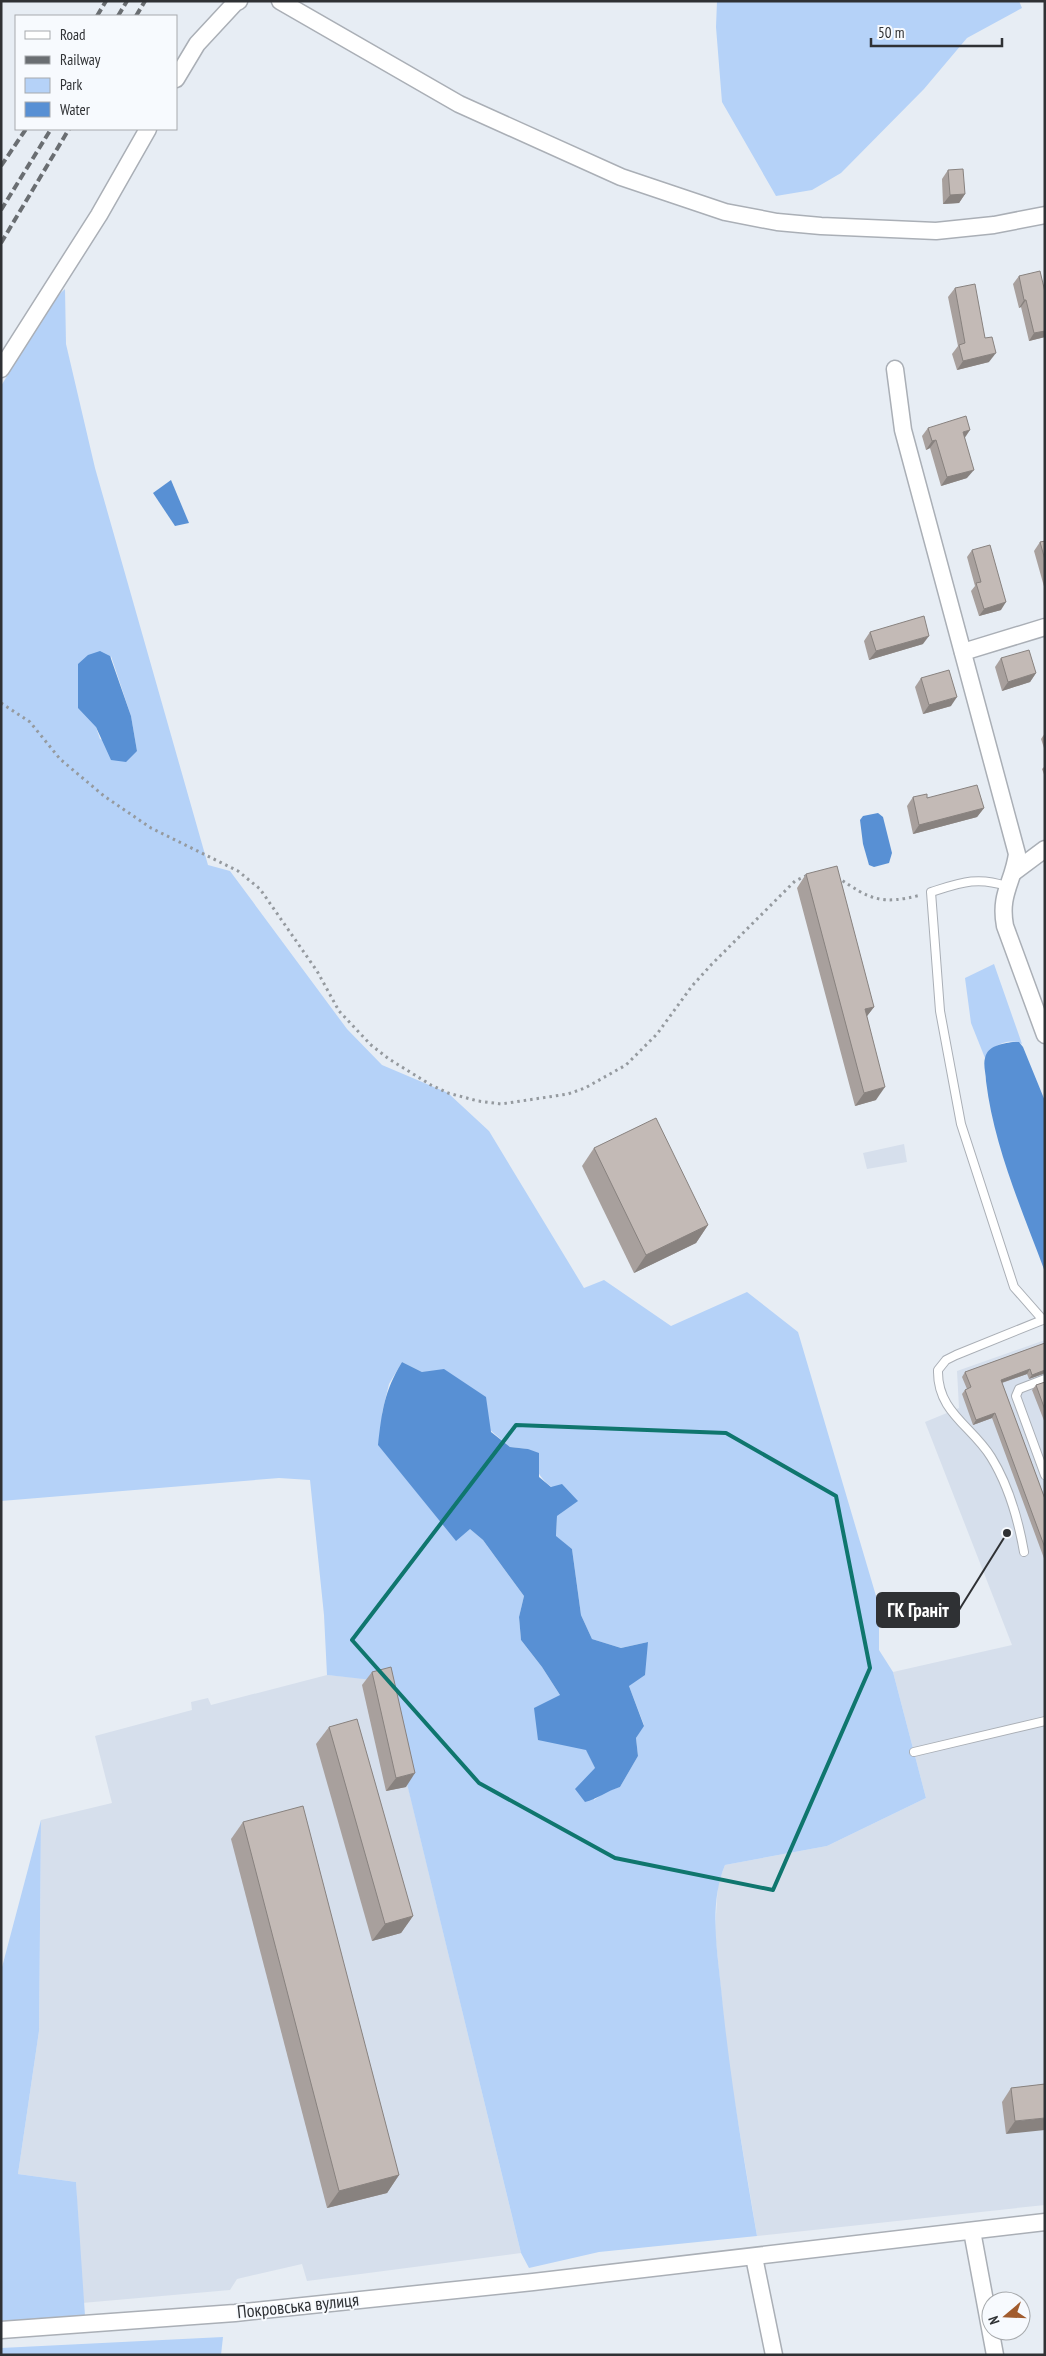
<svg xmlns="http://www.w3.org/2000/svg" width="1046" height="2356" viewBox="0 0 1046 2356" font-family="'PT Sans Narrow',sans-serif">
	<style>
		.built { fill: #d6dfec }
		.green { fill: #b5d2f8; fill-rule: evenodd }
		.water { fill: #5890d4 }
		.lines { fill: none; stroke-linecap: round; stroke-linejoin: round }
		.service-casing { stroke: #aaafb6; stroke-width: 10 }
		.minor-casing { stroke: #aaafb6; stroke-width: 19 }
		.path { stroke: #959a9f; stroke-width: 3; stroke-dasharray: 2.5 4; stroke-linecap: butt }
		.service { stroke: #fff; stroke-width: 8 }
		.minor { stroke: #fff; stroke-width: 16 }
		.rail { stroke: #6a6e72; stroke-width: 4; stroke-dasharray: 8 4; stroke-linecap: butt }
		.wall { fill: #a8a09d }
		.shaded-wall { fill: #88827f }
		.building { fill: #c3bab6; stroke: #88827f }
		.marked { fill: none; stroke: #0f766e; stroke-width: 4; stroke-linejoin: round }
		.labels { text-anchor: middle; stroke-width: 4; stroke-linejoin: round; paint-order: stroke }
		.street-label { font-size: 18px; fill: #2f3134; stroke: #f7fafe }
		.leader { fill: none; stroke: #2f3134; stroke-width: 2 }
		.callout-dot { fill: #2f3134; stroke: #f7fafe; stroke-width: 2 }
		.callout { fill: #2f3134; stroke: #2f3134; stroke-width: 2 }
		.callout-label { font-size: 19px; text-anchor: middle; font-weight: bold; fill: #fff }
	</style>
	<rect width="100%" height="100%" fill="#e7edf4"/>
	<g class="built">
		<path d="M904,1144L907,1162L867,1169L863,1153Z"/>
		<path d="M1045,1340V2205L757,2236L728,2062L715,1931L718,1883L725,1865L827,1846L926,1798L893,1672L1012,1645L925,1422L959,1408L957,1371Z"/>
		<path d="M327,1675L382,1680L521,2253L307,2281L302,2264L237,2279L230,2290L82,2303L76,2182L18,2174L39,2031L41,1820L112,1803L95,1736L192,1710L191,1702L208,1698L211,1705Z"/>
	</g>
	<g class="green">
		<path d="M717,1H1019L1022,8L967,38L924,89L841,173L812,190L776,196L722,102L716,27Z"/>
		<path d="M65,289L66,344L95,468L208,865L230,871L347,1029L382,1065L448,1093L489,1131L584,1288L604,1280L671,1326L747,1292L798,1332L879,1606V1650L893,1672L926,1798L827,1846L725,1865C709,1903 717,1948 721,1988C729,2072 743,2154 757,2236L599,2252L529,2268L521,2253L382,1681L327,1675L324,1615L310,1480L279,1478L1,1501V386L53,300ZM111,656L131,716L137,751L100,739L96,727ZM402,1362L422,1372L510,1447L528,1449C542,1485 544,1483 577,1501L557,1516L556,1537L572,1549L581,1615L592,1639L621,1648L648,1642L629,1686L644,1725L636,1738L638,1756L620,1787L607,1791L594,1800L595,1768L560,1695L542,1667L521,1640L519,1617L524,1596L483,1540L469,1528L456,1540L382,1413L389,1384Z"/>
		<path d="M994,964L1022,1044C1009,1037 991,1046 985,1058L971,1023L965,978Z"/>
		<path d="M41,1820L39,2031L18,2174L76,2182L85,2316L1,2324V1971Z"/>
		<path d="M223,2337L221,2355H1V2348Z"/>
	</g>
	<g class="water">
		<path d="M171,480L189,523L175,526L153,493Z"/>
		<path d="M100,651L110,656L131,716L137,751L126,762L111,760L96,727L78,708V664L88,655Z"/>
		<path d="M878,813L883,817L892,853L889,863L874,867L869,865L863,844L860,820L863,816Z"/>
		<path d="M1013,1042H1019L1023,1047L1045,1101V1272C1022,1210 994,1147 986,1081C986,1074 983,1065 985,1058C988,1045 1002,1044 1013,1042Z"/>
		<path d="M402,1362L422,1372L444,1369L486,1397L491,1432L510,1447L528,1449L539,1453V1477L551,1487L562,1484L578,1501L557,1516L556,1536L572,1549L581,1615L592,1639L621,1648L648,1642L645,1675L629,1686L644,1726L636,1738L638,1756L620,1787C607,1791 597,1799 585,1802L575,1789L595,1768L586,1750L538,1740L534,1708L560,1695L542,1667L521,1640L519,1617L524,1596L483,1540L470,1529L456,1541L378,1445C382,1411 384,1392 402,1362Z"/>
	</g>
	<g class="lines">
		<defs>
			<g id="service">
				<path d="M1006,886C977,876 960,883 931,892L940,1011L961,1124L1014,1287L1043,1320"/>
				<path d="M1045,1379L1019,1389L1016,1396L1045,1475"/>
				<path d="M1024,1552C1018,1518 1009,1486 991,1457C972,1426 937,1412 938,1370L946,1360L956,1355L1045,1319"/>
				<path d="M914,1752L1045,1721"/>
			</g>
			<g id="minor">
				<path d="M280,1L459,104L621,177L725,212L777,222L821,226L936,231L994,225L1045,215"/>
				<path d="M176,79L197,44L235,3L239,1"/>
				<path d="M1,369L99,215L148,129"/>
				<path d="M895,369L903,430L1017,854C1013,883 999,894 1005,926L1045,1035"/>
				<path d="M963,652L1045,627"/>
				<path d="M1014,872L1045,849"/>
				<path d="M972,2231L995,2355"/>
				<path d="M754,2257L774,2355"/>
				<path d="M1,2330L235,2313L533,2282L1045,2222"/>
			</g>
		</defs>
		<use href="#service" class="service-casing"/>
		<use href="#minor" class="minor-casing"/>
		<g class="path">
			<path d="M1,703L30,722L60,759L104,796L151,828L238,871L260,889L317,971L339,1011L371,1045L389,1059L431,1085L448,1093L478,1101L501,1104L568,1094L585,1088L626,1065L657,1034L692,986L711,965L795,881L810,874"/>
			<path d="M837,877C871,900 881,905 921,895"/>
		</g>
		<use href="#service" class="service"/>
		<use href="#minor" class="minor"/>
		<g class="rail">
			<path d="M97,16L106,1"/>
			<path d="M118,16L127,1"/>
			<path d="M136,16L145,1"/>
			<path d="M1,166L26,129"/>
			<path d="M1,210L51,129"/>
			<path d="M1,243L69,129"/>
		</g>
	</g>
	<g class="wall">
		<path d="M948,170L965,194L959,203L943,204L942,179Z"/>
		<path d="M1019,276L1045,292V337L1029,341L1021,307L1019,308L1013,284Z"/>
		<path d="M955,288L985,338L989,362L957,370L952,354L958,346L948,297Z"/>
		<path d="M928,428L965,438L967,478L941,486L930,448L926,450L922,436Z"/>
		<path d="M1045,541V590L1034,551L1040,542Z"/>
		<path d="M972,550L1001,610L979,616L971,591L975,586L967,557Z"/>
		<path d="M870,632L923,644L869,660L864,641Z"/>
		<path d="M1001,658L1036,673L1030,682L1002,691L995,667Z"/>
		<path d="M921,678L951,706L923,714L915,687Z"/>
		<path d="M1045,733V751L1041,739Z"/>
		<path d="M1045,766V777L1042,769Z"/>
		<path d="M913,797L984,808L977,817L913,834L907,806Z"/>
		<path d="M806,874L874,1007L867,1016L876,1100L855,1106L797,888Z"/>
		<path d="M594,1148L708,1225L696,1243L634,1273L582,1166Z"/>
		<path d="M1045,1343V1374H1043L1029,1379L1027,1374L1002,1383L1045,1499V1561L992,1418L973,1425L962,1394L965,1390L967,1389L962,1377L965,1372Z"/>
		<path d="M1045,1382V1423L1032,1390L1036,1385Z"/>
		<path d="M372,1672L406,1787L386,1791L362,1685Z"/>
		<path d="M329,1727L413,1916L401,1933L372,1941L316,1744Z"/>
		<path d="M243,1822L399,2175L387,2193L327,2208L231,1839Z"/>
		<path d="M1045,2084L1006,2134L1002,2102L1011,2088Z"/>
	</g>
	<g class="shaded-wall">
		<path d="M965,194L959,203L943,204L950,195Z"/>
		<path d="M1024,300H1026L1021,307L1019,308Z"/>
		<path d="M1045,331V337L1029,341L1034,333Z"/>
		<path d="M996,353L989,362L957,370L963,361Z"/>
		<path d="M970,430L964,439L963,432Z"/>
		<path d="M936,440L930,448L926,450L932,441Z"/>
		<path d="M974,470L967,478L941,486L947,477Z"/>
		<path d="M1006,602L1001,610L979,616L984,609Z"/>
		<path d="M929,636L923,644L869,660L876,651Z"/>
		<path d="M1036,673L1030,682L1002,691L1008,682Z"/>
		<path d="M957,697L951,706L923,714L929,705Z"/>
		<path d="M984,808L977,817L913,834L919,825Z"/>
		<path d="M874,1007L864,1020L865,1009Z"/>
		<path d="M885,1087L876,1100L855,1106L864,1093Z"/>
		<path d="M708,1225L696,1243L634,1273L646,1255Z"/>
		<path d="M1030,1369L1027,1374L998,1384L1001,1380Z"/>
		<path d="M1045,1370V1372L1043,1374L1029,1379L1032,1375Z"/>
		<path d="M995,1413L992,1418L973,1425L976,1420Z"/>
		<path d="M415,1773L406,1787L386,1791L396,1778Z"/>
		<path d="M413,1916L401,1933L372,1941L385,1924Z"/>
		<path d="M1045,2118V2130L1006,2134L1015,2121Z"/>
		<path d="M399,2175L387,2193L327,2208L339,2191Z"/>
	</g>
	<g class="building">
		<path d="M963,169L965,194L950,195L948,170Z"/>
		<path d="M1040,271L1045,292V331L1034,333L1026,300H1024L1019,276Z"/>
		<path d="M975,284L985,338L992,337L996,353L963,361L959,345L965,343L955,288Z"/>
		<path d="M966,416L970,430L963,432L974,470L947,477L936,440L932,441L928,428Z"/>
		<path d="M1045,541V560L1040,542Z"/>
		<path d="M990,545L1006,602L984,609L976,583L981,582L972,550Z"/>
		<path d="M924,616L929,636L876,651L870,632Z"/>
		<path d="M1029,650L1036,673L1008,682L1001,658Z"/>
		<path d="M949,670L957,697L929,705L921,678Z"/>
		<path d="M977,785L984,808L919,825L913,797L927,794V798Z"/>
		<path d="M837,866L874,1007L865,1009L885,1087L864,1093L806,874Z"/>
		<path d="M656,1118L708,1225L646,1255L594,1148Z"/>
		<path d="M1045,1343V1370L1032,1375L1030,1369L1001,1380L1045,1499V1548L995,1413L976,1420L965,1390L971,1387L965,1372Z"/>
		<path d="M1045,1382V1410L1036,1385Z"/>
		<path d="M391,1667L415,1773L396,1778L372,1672Z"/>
		<path d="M357,1719L413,1916L385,1924L329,1727Z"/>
		<path d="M303,1806L399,2175L339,2191L243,1822Z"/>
		<path d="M1045,2084V2118L1015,2121L1011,2088Z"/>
	</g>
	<path class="marked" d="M516,1425L726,1433L836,1496L870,1668L773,1890L615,1858L479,1783L352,1640Z"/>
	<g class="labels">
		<g class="street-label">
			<text transform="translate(298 2306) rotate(-6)" y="6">Покровська вулиця</text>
		</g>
	</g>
	<path class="leader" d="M1007 1533L959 1610"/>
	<circle class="callout-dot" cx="1007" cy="1533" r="5"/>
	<rect class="callout" x="877" y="1593" width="82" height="34" rx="5"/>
	<g class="callout-label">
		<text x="918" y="1617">ГК Граніт</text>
	</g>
	<rect width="1046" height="2356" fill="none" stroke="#2f3134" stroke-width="5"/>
	<rect x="15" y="15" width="162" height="115" fill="#f7fafe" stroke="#a7aaad"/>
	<rect x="25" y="31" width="25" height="8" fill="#ffffff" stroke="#a7aaad"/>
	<text x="60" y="40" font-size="15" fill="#2f3134">Road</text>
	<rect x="25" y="56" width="25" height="8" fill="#6a6e72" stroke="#a7aaad"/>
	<text x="60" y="65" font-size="15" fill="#2f3134">Railway</text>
	<rect x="25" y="78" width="25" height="15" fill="#b5d2f8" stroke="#a7aaad"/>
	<text x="60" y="90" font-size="15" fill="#2f3134">Park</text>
	<rect x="25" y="102" width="25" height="15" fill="#5890d4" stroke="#a7aaad"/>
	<text x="60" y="115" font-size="15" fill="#2f3134">Water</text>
	<g transform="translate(1006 2316) rotate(251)"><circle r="24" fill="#f7fafe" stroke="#a7aaad"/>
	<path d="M0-4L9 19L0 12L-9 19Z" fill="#a15c2f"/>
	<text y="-8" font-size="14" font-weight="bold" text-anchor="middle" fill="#2f3134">N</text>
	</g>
	<path d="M871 38v8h131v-8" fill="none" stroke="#2f3134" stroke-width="2.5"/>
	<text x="878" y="38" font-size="15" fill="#2f3134" stroke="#f7fafe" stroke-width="4" paint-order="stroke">50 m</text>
</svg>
